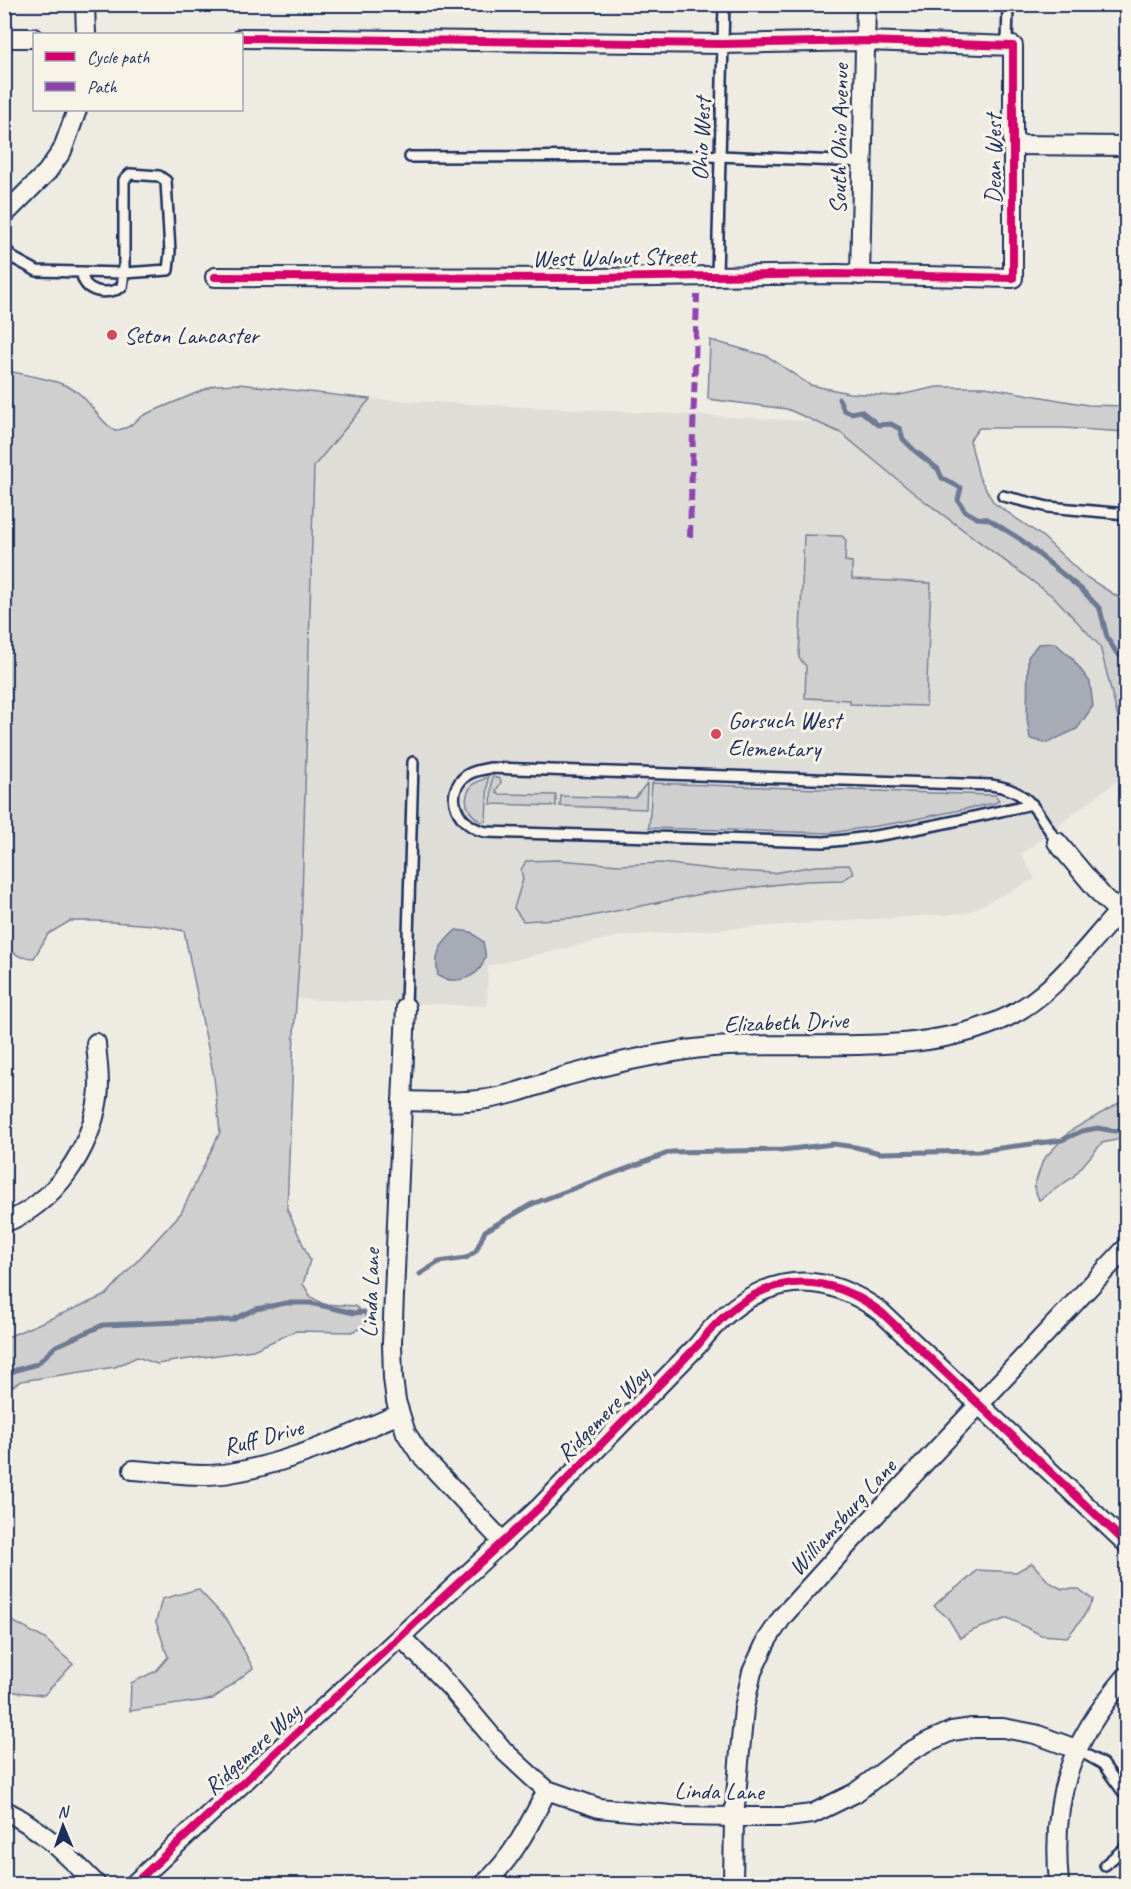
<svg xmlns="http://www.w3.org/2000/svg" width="1131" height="1889" viewBox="0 0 1131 1889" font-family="Caveat,sans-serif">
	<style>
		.built { fill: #deddd8 }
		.green { fill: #cfcfcf; stroke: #757f96; stroke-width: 1.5 }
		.water { fill: #a6abb5; stroke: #6e7992; stroke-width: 1.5 }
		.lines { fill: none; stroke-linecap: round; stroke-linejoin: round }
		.stream { stroke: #6e7992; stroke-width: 5 }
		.lane-casing { stroke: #1b2f5e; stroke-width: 14 }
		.street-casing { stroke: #1b2f5e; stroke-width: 22 }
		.lane { stroke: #f7f3e8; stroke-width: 9 }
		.street { stroke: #f7f3e8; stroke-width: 18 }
		.quiet { stroke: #8e44ad; stroke-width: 6; stroke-dasharray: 12 6; stroke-linecap: butt }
		.cycleway-casing { stroke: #f7f3e8; stroke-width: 11 }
		.cycleway { stroke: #d6006c; stroke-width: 8 }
		.poi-dot { fill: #d1495b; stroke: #f7f3e8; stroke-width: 2 }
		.labels { text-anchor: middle; stroke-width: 6; stroke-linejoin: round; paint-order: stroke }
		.street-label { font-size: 24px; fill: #1b2f5e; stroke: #f7f3e8 }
		.poi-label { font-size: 24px; fill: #1b2f5e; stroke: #f7f3e8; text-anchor: start }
	</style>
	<rect width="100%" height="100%" fill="#eeebe2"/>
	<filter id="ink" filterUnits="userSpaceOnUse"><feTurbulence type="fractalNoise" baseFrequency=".0167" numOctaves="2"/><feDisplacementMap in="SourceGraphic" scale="12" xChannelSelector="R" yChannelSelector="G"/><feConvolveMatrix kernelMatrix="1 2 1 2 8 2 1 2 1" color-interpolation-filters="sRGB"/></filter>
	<g filter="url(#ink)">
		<path class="built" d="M316,394L370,399L850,423L1104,626L1126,693V774L1021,854L1035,879L966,913L620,936L488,966L487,1006L296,999L301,915Z"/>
		<g class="green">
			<path d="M710,340L767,356L810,385L849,393L895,396L937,387H985L1088,405L1126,406V432L1063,428H979L970,440L979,477L994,503L1042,536L1083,575L1126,602V746L1124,742L1100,646L1055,598L915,494L841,433L787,409L708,399Z"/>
			<path d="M9,371C32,377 65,379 83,397C95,409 101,422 115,431L128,427L144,415L215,385L239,384L370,399L314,466L301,934L294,1033L287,1209L310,1260L303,1284L311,1297L323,1304L355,1306L366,1316L365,1327L351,1332L296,1331L253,1350L182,1360L157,1364L137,1357L115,1367L21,1381L5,1391V1338L106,1295L181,1213L220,1132L214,1077L184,931L154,925L97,921H70L48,934L34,958L21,957L5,948L4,373Z"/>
			<path d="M804,535L842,536L846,540L845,561L852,562V579L931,583L926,706L850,704V700L805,698L806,666L799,658Z"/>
			<path d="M488,777L486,821L481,822C466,812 461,798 473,784Z"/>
			<path d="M492,777L500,779L501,782L496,791L498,794L556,795V806L491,804Z"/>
			<path d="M647,783L646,809L560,806L561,796L635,798Z"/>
			<path d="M652,783L990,795H995L999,800L995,803L896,823L830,833L649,828Z"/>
			<path d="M558,860L619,865L662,863L718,870L773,873L815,866L849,865L854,873L843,880L806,881L706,893L586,917L523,921L514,908L523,879L521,870L526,861Z"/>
			<path d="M1126,1099V1138L1102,1143L1073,1177L1039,1200L1034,1187L1043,1160L1070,1131Z"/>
			<path d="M1032,1563L1049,1582L1062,1589H1079L1093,1600L1082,1619L1067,1637L1041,1635L1008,1618L974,1630L960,1638L948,1618L934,1606C948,1591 963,1586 977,1570L1016,1572Z"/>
			<path d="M198,1589L228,1621L253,1668L213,1699L130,1711L131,1683L156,1671L168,1657L156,1622L162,1599Z"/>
			<path d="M5,1617L45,1639L73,1664L44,1695L5,1691Z"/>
		</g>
		<g class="water">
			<path d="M1055,643L1072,658L1090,682L1093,706L1077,729L1047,743L1030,739L1027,718L1028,657L1038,644Z"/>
			<path d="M456,930L471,932L483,942C484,947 486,953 485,957C480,979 455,985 438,976C434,954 439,945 456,930Z"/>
		</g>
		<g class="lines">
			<g class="stream">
				<path d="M839,399L844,410L851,413L861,411L878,425L891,424L900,429L903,439L915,451L938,469L942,478L961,488L958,500L965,511L977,518L988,519L1020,539L1082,590L1100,609L1107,637L1116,652L1126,661"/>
				<path d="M420,1274L439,1262L466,1258L476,1251L485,1231L532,1204L671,1152L783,1150L833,1144L855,1147L880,1153L978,1151L1062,1140L1082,1131L1098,1128L1114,1131L1126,1130"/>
				<path d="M4,1377L16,1370L37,1364L56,1346L103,1325L232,1320L256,1309L286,1303H310L354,1313L364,1312"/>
			</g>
			<defs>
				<g id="lane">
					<path d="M1007,45L1008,4"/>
					<path d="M410,157L719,156L863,162"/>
					<path d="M4,247L13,258L37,271L124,273L168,270L170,252L166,181L159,176L130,174L124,180V273L122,287C107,296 82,293 82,272"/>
					<path d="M717,275L724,4"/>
					<path d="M1003,496L1048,507L1126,514"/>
					<path d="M1032,804C963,819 895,836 824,842L487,832C459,828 441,794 467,775C474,770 482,770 490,768L991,785C1030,790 1037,812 1057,842"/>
					<path d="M406,1007L413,762"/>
					<path d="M1076,1749L1103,1764L1126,1796"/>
					<path d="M1105,1865L1126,1847"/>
				</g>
				<g id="street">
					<path d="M85,4L86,34"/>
					<path d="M4,38H34"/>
					<path d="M1013,145L1126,146"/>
					<path d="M4,215L47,172L62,151L77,110"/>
					<path d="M860,275L866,4"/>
					<path d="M215,277L596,278L836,274L1013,278V46L865,41L723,44L242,38"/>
					<path d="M1057,842L1103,897L1126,918"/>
					<path d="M406,1007L392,1343L393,1378L396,1401L406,1433L419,1453L503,1542"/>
					<path d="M402,1101C427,1102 453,1103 479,1100C508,1097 538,1085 566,1076C605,1065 645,1056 686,1050C785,1036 902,1061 996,1022C1049,1001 1082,952 1119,911"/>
					<path d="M4,1223C55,1203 90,1151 98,1098C101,1081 97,1060 96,1043"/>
					<path d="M133,1470C164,1472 199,1478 230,1473C286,1464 347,1437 399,1414"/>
					<path d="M401,1637L450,1687L504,1751L532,1777L547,1790L599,1808L681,1816L734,1817H787L812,1814L855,1793L909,1752L927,1742L952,1731L972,1728H1003L1035,1734L1076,1749"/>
					<path d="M4,1810C41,1828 68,1856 96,1884"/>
					<path d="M134,1884L540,1507L698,1345C749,1279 812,1261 881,1312L1126,1543"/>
					<path d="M484,1884C513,1858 530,1824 547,1790"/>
					<path d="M733,1884L734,1817L744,1708L752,1672L767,1640L783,1616L852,1540L1126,1248"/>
					<path d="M1059,1884C1051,1797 1069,1743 1126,1677"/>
				</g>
			</defs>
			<use href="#lane" class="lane-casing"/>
			<use href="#street" class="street-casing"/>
			<use href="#lane" class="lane"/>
			<use href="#street" class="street"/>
			<path class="quiet" d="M690,537L697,295"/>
			<defs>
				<g id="cycleway">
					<path d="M215,277L596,278L836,274L1013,278V46L865,41L723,44L242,38"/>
					<path d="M134,1884L540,1507L698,1345C749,1279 812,1261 881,1312L1126,1543"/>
				</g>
			</defs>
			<use href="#cycleway" class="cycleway-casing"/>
			<use href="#cycleway" class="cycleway"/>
		</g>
	</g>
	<g class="poi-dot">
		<circle cx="112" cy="335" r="6"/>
		<circle cx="716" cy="734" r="6"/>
	</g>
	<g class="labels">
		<g class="street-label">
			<text transform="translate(701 139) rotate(-88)" y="8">Ohio West</text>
			<text transform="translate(839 139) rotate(-89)" y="8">South Ohio Avenue</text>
			<text transform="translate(993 159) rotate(-90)" y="8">Dean West</text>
			<text transform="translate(614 257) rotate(-1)" y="8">West Walnut Street</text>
			<text transform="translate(786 1022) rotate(-2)" y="8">Elizabeth Drive</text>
			<text transform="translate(370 1293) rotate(-88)" y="8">Linda Lane</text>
			<text transform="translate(603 1414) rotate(-46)" y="8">Ridgemere Way</text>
			<text transform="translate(263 1437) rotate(-15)" y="8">Ruff Drive</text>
			<text transform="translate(842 1517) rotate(-48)" y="8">Williamsburg Lane</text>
			<text transform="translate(252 1749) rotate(-43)" y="8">Ridgemere Way</text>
			<text transform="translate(719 1791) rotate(1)" y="8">Linda Lane</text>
		</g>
		<g class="poi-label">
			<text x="124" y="343">Seton Lancaster</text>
			<text x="728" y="728">Gorsuch West<tspan x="728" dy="28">Elementary</tspan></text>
		</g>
	</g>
	<rect width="1131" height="1889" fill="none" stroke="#f7f3e8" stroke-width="24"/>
	<rect x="12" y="12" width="1107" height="1865" fill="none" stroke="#1b2f5e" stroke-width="2" filter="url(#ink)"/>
	<rect x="33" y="33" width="210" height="78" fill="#f7f3e8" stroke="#9fa5b1" stroke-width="1.5"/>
	<rect x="45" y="52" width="30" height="9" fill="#d6006c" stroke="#9fa5b1" stroke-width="1.5"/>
	<text x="87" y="63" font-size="18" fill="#1b2f5e">Cycle path</text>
	<rect x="45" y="82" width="30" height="9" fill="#8e44ad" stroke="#9fa5b1" stroke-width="1.5"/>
	<text x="87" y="93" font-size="18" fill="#1b2f5e">Path</text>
	<g transform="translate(63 1826) rotate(358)" stroke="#f7f3e8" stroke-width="4.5" paint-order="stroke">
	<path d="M0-4.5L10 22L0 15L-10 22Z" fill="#1b2f5e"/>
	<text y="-9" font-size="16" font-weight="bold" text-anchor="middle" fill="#1b2f5e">N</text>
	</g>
</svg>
